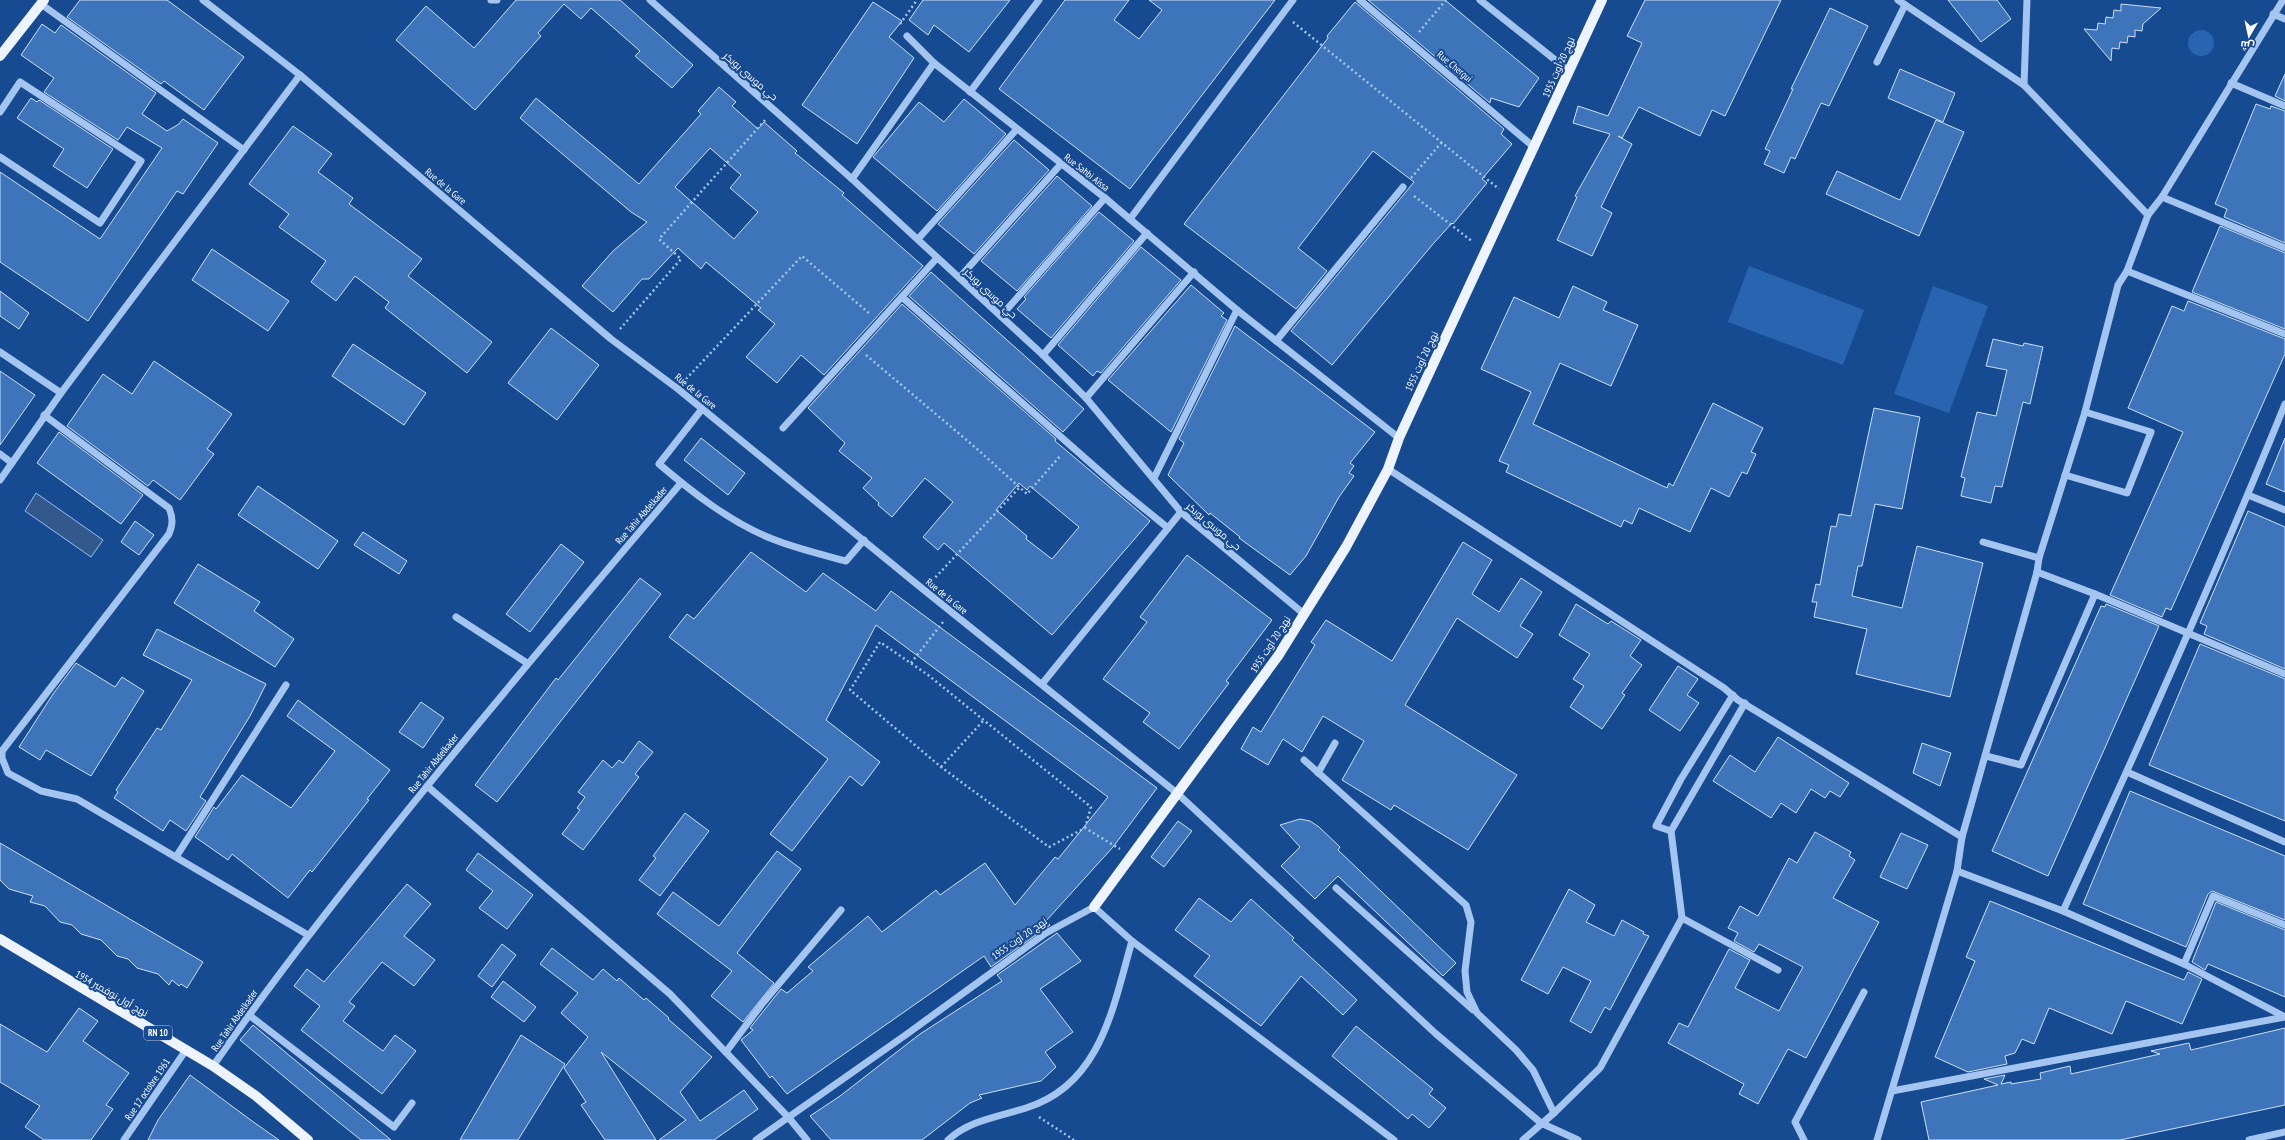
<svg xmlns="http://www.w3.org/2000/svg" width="2285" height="1140" viewBox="0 0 2285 1140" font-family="'PT Sans Narrow',Cairo,sans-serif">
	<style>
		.green { fill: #2864b0 }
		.water { fill: #32588c; stroke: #96c0f3 }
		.building { fill: #3e74b9; stroke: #cbe0fc; fill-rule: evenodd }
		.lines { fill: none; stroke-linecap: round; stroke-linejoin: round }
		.path { stroke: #a4c5f0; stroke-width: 2.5; stroke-dasharray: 2 3; stroke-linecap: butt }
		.minor { stroke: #a4c5f0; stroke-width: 7 }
		.major { stroke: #edf4ff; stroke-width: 10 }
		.labels { text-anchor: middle; stroke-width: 4; stroke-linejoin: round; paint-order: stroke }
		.shield { fill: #164a91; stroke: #b9c9de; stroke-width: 1 }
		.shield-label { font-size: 9px; font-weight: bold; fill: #fff }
		.street-label { font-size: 10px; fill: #fff; stroke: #164a91 }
	</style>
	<rect width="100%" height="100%" fill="#164a91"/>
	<g class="green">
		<circle cx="2201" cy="43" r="13"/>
		<path d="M1749,266L1864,310L1843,365L1728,322Z"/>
		<path d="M1933,286L1988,306L1949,413L1894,394Z"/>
	</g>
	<path class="water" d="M36,493L103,540L91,557L25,511Z"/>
	<g class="building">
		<path d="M80,0H167L244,57L204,110L164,81L161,84L67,17Z"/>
		<path d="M516,0H620L693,65L672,88L635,56L640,51L591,8L581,19L564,4L538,33L541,36L475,110L396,40L426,6L474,48Z"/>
		<path d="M923,0H1010L969,52L934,25L928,35L909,20Z"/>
		<path d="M1065,0H1129L1114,20L1139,39L1162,10L1149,0H1275L1130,189L999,89Z"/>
		<path d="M1368,0H1445L1539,78L1519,107L1491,98L1490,103Z"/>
		<path d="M1645,0H1781L1725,116L1712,110L1700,136L1639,107L1622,138L1618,136L1632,144L1601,207L1612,213L1592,256L1557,240L1577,197L1575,196L1610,134L1573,123L1578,106L1608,116L1642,43L1627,36Z"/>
		<path d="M1948,0H1997L2011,19L1981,42Z"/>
		<path d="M873,2L902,21L889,37L914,58L857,144L802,105Z"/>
		<path d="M1355,2L1504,129L1501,134L1512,144L1482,179L1487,183L1453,224L1452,223L1433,244L1332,365L1291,331L1414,182L1373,151L1298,248L1327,271L1296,309L1184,224L1328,38L1327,36Z"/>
		<path d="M2121,4L2161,8L2143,24L2142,31L2135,30V37L2128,36L2127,43L2120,42L2119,49L2112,48L2111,61L2084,29L2097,30L2098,23L2105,24L2106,17L2113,18L2114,10L2121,11Z"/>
		<path d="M1830,8L1868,26L1829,106L1821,103L1795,159L1791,157L1784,173L1764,164L1770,151L1765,149L1793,89H1791Z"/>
		<path d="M42,24L55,33L61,25L156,93L142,114L167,131L179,124L183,119L218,143L183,194L177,191L88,321L0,262V172L100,239L162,148L127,127L118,140L44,92L54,78L21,55Z"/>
		<path d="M1900,69L1955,93L1943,122L1888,98Z"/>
		<path d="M2285,74V101L2275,96Z"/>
		<path d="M719,87L736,102L732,106L758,129L764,122L797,151L795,153L844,193L842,195L923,266L824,375L801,355L777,383L746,357L775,324L758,310L761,308L706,262L701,269L678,248L649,279H642L613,312L582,286L613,251L647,222L631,212L520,118L536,98L639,184L701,114L698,111ZM710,148L741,175L730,188L758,212L734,239L675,187Z"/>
		<path d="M31,98L37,102L39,100L113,149L87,188L53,166L64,149L17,118Z"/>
		<path d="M964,99L1006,134L937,211L873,157L919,102L944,122Z"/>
		<path d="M2256,104L2270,109L2271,106L2285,111V243L2224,217L2227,209L2215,204Z"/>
		<path d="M1936,120L1964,132L1919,236L1826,194L1837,171L1900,200Z"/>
		<path d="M293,126L332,154L318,172L353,198L349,204L422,259L408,276L492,342L467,373L385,308L389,302L355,276L336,301L311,282L326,261L279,227L289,214L249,184Z"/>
		<path d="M1014,140L1049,170L974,254L938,224Z"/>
		<path d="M1057,176L1092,206L1017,291L981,261Z"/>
		<path d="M1099,212L1134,241L1051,338L1017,309L1026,299L1024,297Z"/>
		<path d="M2220,226L2285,253V329L2192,292Z"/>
		<path d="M1141,247L1181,280L1101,373L1097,371L1093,376L1058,345Z"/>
		<path d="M212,249L289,301L268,331L192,280Z"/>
		<path d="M931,272L1084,409L1063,432L909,296Z"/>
		<path d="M1191,285L1224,313L1221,316L1227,320L1171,432L1108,380Z"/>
		<path d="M1573,286L1607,302L1603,310L1638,325L1611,386L1560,363L1533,424L1667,488L1669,483L1673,486L1713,403L1763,428L1751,452L1756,454L1747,474L1742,472L1729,497L1711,488L1690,532L1639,508L1632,524L1624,520L1621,527L1506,472L1509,465L1499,461L1531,392L1481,369L1514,297L1559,318Z"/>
		<path d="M0,291L29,313L19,329L0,316Z"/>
		<path d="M2188,301L2285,339V354L2171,610L2166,608L2162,617L2110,595L2183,432L2128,408L2172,306L2184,311Z"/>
		<path d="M902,304L1056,439L1055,441L1150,521L1052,635L944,543L938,550L923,537L953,502L925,478L892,517L878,505L879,503L863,488L872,478L839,451L845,443L808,408ZM1019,483L1027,490L1030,486L1079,527L1052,559L1026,539L1027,536L996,510Z"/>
		<path d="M1235,326L1375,432L1350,463L1354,466L1349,473L1354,476L1339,497L1306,556L1290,575L1239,538L1240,537L1210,513L1209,515L1168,475L1184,443L1179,439Z"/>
		<path d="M551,328L599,365L557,420L508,383Z"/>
		<path d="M1993,339L2023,346L2024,343L2043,347L2030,404L2023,402L2002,487L1995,486L1991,503L1961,496L1965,478L1961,477L1977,412L1996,416L2007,370L1986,366Z"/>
		<path d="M353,344L426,393L404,425L332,376Z"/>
		<path d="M154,361L232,414L207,449L214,454L180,500L153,480L148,486L67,426L103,374L132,394Z"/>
		<path d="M0,371L35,395L0,445Z"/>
		<path d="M1874,408L1920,417L1902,509L1875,504L1862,566H1858L1852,596L1902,608L1917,546L1983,563L1950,697L1856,674L1867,629L1814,617L1817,602H1812L1816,584L1820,585L1831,526L1836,527L1839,514L1851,516Z"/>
		<path d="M59,432L143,495L121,524L37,463Z"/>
		<path d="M701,438L745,473L728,495L684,460Z"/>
		<path d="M2285,438V492L2266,484Z"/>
		<path d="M258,486L338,541L318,569L238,515Z"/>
		<path d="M2248,511L2285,527V669L2204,634L2207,626L2200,623Z"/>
		<path d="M135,521L154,535L139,555L121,542Z"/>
		<path d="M363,532L407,561L399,574L354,545Z"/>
		<path d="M1463,542L1492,560L1472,594L1499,612L1521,578L1542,592L1520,626L1533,634L1517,658L1457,618L1405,705L1517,775L1468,850L1394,805L1391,810L1342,780L1364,741L1323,716L1302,752L1283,739L1268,765L1241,749L1253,727L1261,732L1315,645L1311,642L1326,620L1392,661Z"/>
		<path d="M561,544L584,562L530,632L506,614Z"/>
		<path d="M751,552L806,592L823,573L876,611L891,591L1157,788L1113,847L1046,921L1050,925L991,967L984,956L787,1094L772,1076L770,1078L741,1040L753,1030L750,1028L781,989L787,993L813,971L808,967L868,916L882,932L936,890L940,895L985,863L1015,905L1055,857L1058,859L1108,797L876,625L826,720L880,762L862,786L850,776L792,851L770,834L828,759L669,637L687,614L694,619Z"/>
		<path d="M1187,555L1272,620L1226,681L1229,683L1179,749L1143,722L1150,713L1103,679L1147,622L1140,617Z"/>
		<path d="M198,564L260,602L254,611L294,639L275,667L174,603Z"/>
		<path d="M640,578L661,594L497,802L475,785L556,678L558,680Z"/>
		<path d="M1576,604L1608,624L1611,621L1641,640L1630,656L1642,665L1622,693L1625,695L1602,729L1570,707L1584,686L1573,679L1590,654L1559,635Z"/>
		<path d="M2106,604L2159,626L2048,876L1992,851L2101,606L2105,607Z"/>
		<path d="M157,629L266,684L250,716L200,797L206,801L186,831L170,820L163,831L114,798L118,792L116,790L157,728L161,730L192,680L143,655Z"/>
		<path d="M2200,644L2285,679V821L2149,765Z"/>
		<path d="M76,663L115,687L122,677L144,691L91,776L46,750L40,760L19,747L53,694Z"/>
		<path d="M1678,666L1698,679L1687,695L1699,703L1680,731L1649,710Z"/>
		<path d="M298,700L390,770L367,799L369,800L312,872L310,870L288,898L232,854L228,860L195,837L214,807L216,809L242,775L291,808L335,751L287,716Z"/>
		<path d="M421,702L444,718L423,748L399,732Z"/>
		<path d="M1778,737L1849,783L1840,797L1830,791L1825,798L1811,789L1796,813L1781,803L1771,818L1713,781L1730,755L1755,772Z"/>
		<path d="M639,741L653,752L635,774L639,777L583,850L562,834L580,810L577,808L585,797L578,792L603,760L612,768L619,760L623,763Z"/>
		<path d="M1922,743L1951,753L1940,786L1913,773Z"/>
		<path d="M2130,791L2285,856V920L2212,891L2208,894L2186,947L2083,904Z"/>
		<path d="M685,813L709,831L660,896L639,880L656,858L653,856Z"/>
		<path d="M1300,819L1310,821L1319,827L1340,847L1338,850L1456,963L1443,976L1338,876L1315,899L1281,866L1300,847L1280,825Z"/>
		<path d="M1178,821L1192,831L1164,867L1151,857Z"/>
		<path d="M1815,832L1851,852L1849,856L1855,860L1833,898L1879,922L1806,1058L1788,1049L1758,1104L1739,1094L1744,1084L1668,1043L1679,1023L1688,1027L1729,949L1750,960L1735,988L1779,1011L1803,967L1759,944L1754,952L1734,941L1738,933L1728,928L1740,906L1758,916L1789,858L1797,863Z"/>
		<path d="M1901,833L1928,845L1907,889L1880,877Z"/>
		<path d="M0,843L203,962L187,988L181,984L179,986L172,980L169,985L158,974L137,968L128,959L117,956L101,940L81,934L72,925L60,922L45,906L30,902L33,896L9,889L0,880Z"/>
		<path d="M777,851L801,869L737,953L774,983L743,1022L711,996L732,971L657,914L673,892L719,926Z"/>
		<path d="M478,853L533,895L507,929L479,908L493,891L466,870Z"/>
		<path d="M407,884L431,904L404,936L435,960L414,986L382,962L349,1002L355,1006L343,1021L383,1051L395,1035L416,1051L382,1094L301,1030L320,1006L294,986L307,969L324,982Z"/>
		<path d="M1569,889L1595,905L1586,922L1614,936L1622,920L1644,932L1643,934L1649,936L1610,1010L1605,1007L1591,1033L1570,1021L1591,981L1563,967L1548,994L1521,980Z"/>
		<path d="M1199,898L1231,922L1251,899L1294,938L1292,940L1357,1000L1343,1015L1301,976L1261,1026L1194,976L1210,956L1175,930Z"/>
		<path d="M1990,901L2184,980L2188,972L2202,979L2182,1024L2126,1001L2112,1034L2049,1008L2034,1044L2022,1039L2015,1053L2005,1056L2007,1064L1968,1072L1935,1057L1975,961L1966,957Z"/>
		<path d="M2216,902L2285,930V997L2208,964L2205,970L2192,962Z"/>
		<path d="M1057,933L1081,961L1040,989L1073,1032L1045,1052L1056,1067L1041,1081L979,1095L982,1098L970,1103L922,1140H831L810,1116L840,1096L920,1034L1002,981L997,975Z"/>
		<path d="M502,944L516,955L492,987L478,976Z"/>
		<path d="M552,948L593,980L603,969L617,981L619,978L644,1000L646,998L669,1018L668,1019L712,1057L680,1092L700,1121L744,1090L758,1109L714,1140H659L686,1120L601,1052L656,1140H605L581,1105L586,1102L564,1068L588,1037L561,1013L578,993L540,964Z"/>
		<path d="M503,981L536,1007L524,1022L491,997Z"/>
		<path d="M79,1008L98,1021L83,1041L129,1073L106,1105L113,1109L91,1140H44L25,1127L40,1106L0,1082V1024L47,1052Z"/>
		<path d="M253,1025L290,1056L391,1140H361L336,1120L240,1040Z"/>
		<path d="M1356,1026L1433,1089L1429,1094L1446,1108L1429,1128L1412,1114L1408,1119L1332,1056Z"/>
		<path d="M2285,1028V1105L2120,1140H1929L1921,1102L1998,1085L1984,1079L2005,1075L2001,1084L2011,1082V1084L2041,1079L2040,1073L2070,1066L2071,1074L2160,1054L2151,1051L2189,1043L2191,1050Z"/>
		<path d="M521,1035L565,1064L518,1140H460Z"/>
		<path d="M190,1075L252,1121L279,1140H148L158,1120Z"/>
	</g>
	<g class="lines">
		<g class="path">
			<path d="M1293,22L1499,189"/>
			<path d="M900,24L917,0"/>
			<path d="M1419,32L1446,0"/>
			<path d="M1411,178L1442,142"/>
			<path d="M1414,196L1473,242"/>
			<path d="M620,329L681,259L659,239L766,119"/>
			<path d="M866,355L976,448L1027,494L1061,455"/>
			<path d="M686,379L802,256L870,314"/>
			<path d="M932,581L1019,488"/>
			<path d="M911,663L943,622"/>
			<path d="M941,767L983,721"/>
			<path d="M1085,828L1091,807L928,675L880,642L850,690L941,767L1049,847L1085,828L1120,849"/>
			<path d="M1039,1117L1074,1140"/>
		</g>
		<g class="minor">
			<path d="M203,0L300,75L611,339L678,389L924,590L1178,794L1435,1033L1541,1123L1578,1140"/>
			<path d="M491,0H497"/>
			<path d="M650,0L852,179L1043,355L1086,398L1181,512L1304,614"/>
			<path d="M1360,0L1535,148"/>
			<path d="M1480,0L1569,71"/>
			<path d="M1898,0L2024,85"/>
			<path d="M2027,0L2024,85L2148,215"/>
			<path d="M41,4L244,150"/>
			<path d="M2273,14L2285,19"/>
			<path d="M907,36L934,63L1105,198L1237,310L1399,438"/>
			<path d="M1877,62L1905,5"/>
			<path d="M2231,83L2285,106"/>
			<path d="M970,92L1039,0"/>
			<path d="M0,112L20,82L141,161L100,223L0,157"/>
			<path d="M852,179L934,63"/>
			<path d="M2162,197L2285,248"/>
			<path d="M1130,219L1293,0"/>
			<path d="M918,239L1017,129"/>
			<path d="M2127,271L2285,334"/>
			<path d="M960,277L1061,164"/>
			<path d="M902,297L1120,489L1168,528"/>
			<path d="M1001,316L1105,198"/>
			<path d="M1276,341L1403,187"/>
			<path d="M0,352L61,393"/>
			<path d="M1043,355L1147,233"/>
			<path d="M1086,398L1194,272"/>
			<path d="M2285,404C2216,574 2140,744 2063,911L2184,964L2285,1017"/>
			<path d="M702,409L659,464C692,492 730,522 770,538C794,548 820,554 846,561L864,540"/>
			<path d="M44,415L169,508C173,518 173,524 169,534L2,751V758L8,773L41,791L77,799L308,935"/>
			<path d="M783,428L937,258"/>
			<path d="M0,454L12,463"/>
			<path d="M1388,469L1724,688L1738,700L1962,837"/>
			<path d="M2065,475L2127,493L2151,432L2085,412"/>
			<path d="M1154,478L1237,310"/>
			<path d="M0,480L61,393L300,75"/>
			<path d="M2248,495L2285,510"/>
			<path d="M1983,542L2039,558"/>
			<path d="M2037,572L2095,594L2285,674"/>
			<path d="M456,617L527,663"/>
			<path d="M1042,684L1181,512"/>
			<path d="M1986,756L2021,765L2095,594"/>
			<path d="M1304,760L1466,905L1471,922L1465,971L1467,992L1477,1013L1516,1050L1533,1070L1554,1113"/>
			<path d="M2127,772L2285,842"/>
			<path d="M1318,773L1335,743"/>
			<path d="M427,786L670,994L789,1118L807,1140"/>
			<path d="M1671,831L1656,826L1681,779L1733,695"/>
			<path d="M176,857L286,685"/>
			<path d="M1957,871L2063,911"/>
			<path d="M1336,888L1473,1010"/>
			<path d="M1682,918L1778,970"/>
			<path d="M2184,964L2213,896L2285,925"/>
			<path d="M249,1015L394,1127L412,1103"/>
			<path d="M726,1052L762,1004L841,910"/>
			<path d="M213,1066C272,981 335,901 399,821C491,706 586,595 681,483"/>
			<path d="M1892,1091L2285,1017"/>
			<path d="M124,1140L186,1050"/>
			<path d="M756,1140L907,1034L1046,933L1094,907L1132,941L1394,1140"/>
			<path d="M948,1140C970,1120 998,1117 1026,1108C1101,1085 1113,1007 1132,941"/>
			<path d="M1523,1140L1554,1113L1600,1068L1682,918L1671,831L1745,703"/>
			<path d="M1804,1140L1795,1122L1864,992"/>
			<path d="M1877,1140L1957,871L1962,837L2037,572L2039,558L2085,412L2118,285L2127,271L2148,215L2162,197L2283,0"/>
			<path d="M2249,1140L2285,1132"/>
		</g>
		<g class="major">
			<path d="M0,56L44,0"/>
			<path d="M1094,907L1278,656L1346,547L1388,469L1399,438C1466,292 1535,147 1602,0"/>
			<path d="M0,939L213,1066L256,1096L308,1140"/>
		</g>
	</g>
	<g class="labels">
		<rect class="shield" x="144" y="1026" width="28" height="14" rx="3"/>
		<g class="shield-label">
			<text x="158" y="1036">RN 10</text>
		</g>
		<g class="street-label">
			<text transform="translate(1455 66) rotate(40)" y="4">Rue Chergui</text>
			<text transform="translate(1558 67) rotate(-66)" y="4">نهج 20 أوت 1955</text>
			<text transform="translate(751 76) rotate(41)" y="4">حي موسى بوبكر</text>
			<text transform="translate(1087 172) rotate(38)" y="4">Rue Sahbi Aïssa</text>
			<text transform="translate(446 186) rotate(40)" y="4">Rue de la Gare</text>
			<text transform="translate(991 293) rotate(43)" y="4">حي موسى بوبكر</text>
			<text transform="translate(1421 361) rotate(-65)" y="4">نهج 20 أوت 1955</text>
			<text transform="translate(696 391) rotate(39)" y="4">Rue de la Gare</text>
			<text transform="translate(641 515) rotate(-49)" y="4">Rue Tahir Abdelkader</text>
			<text transform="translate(1214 526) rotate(40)" y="4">حي موسى بوبكر</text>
			<text transform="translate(947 596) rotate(39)" y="4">Rue de la Gare</text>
			<text transform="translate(1270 644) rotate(-57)" y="4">نهج 20 أوت 1955</text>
			<text transform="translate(433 763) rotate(-51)" y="4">Rue Tahir Abdelkader</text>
			<text transform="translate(1019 938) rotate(-35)" y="4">نهج 20 أوت 1955</text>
			<text transform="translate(112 993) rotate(30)" y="4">نهج أول نوفمبر 1954</text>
			<text transform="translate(234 1020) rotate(-55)" y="4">Rue Tahir Abdelkader</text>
			<text transform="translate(147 1089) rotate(-56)" y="4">Rue 17 octobre 1961</text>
		</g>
	</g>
	<g transform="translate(2249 36) rotate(189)" stroke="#164a91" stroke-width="3" paint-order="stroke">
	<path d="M0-3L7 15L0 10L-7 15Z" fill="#ffffff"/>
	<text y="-6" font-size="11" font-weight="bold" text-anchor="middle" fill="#ffffff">ش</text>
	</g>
</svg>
